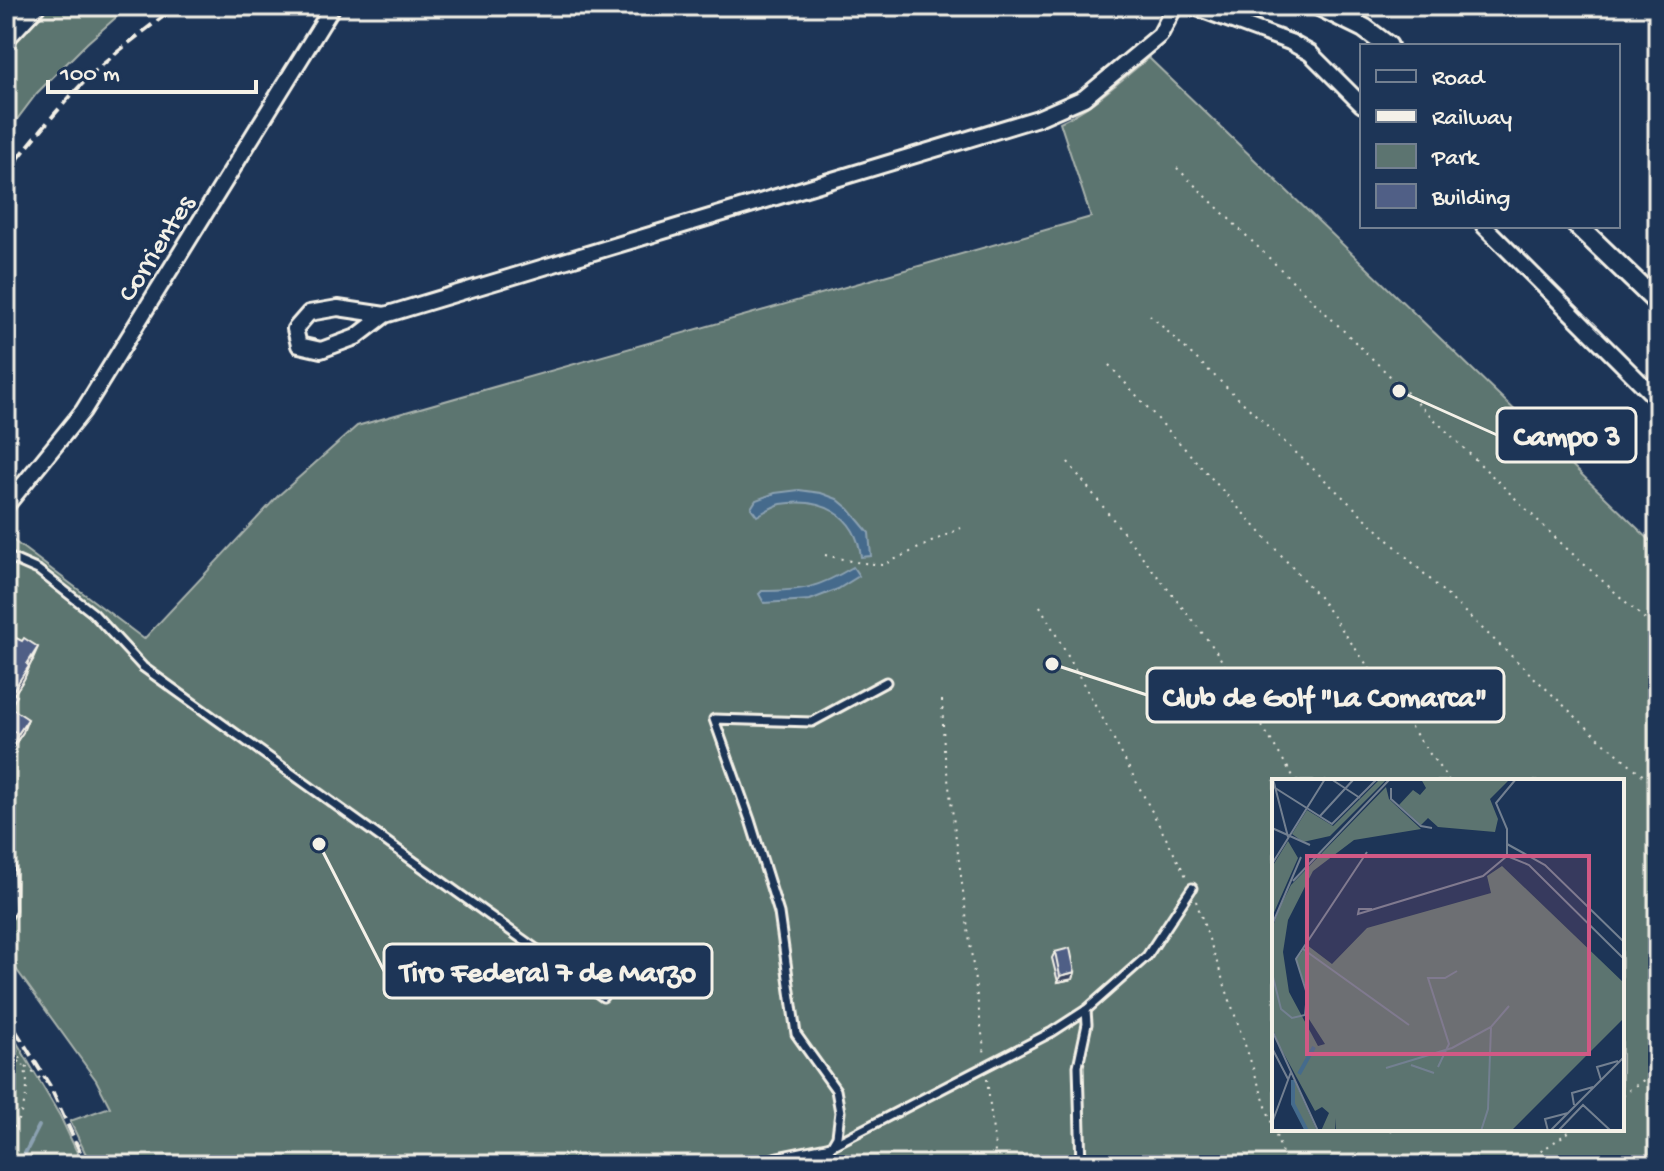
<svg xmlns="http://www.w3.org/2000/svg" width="1664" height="1171" viewBox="0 0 1664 1171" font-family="'Gochi Hand',sans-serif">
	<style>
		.green { fill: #5c7470; stroke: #a8b2ac; stroke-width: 2; fill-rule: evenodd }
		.water { fill: #456b8c; stroke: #8ba1b1; stroke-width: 2 }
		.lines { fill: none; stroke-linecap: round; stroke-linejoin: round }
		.stream { stroke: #8ba1b1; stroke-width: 4 }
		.lane-casing { stroke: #f4f1e8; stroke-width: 13 }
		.street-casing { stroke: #f4f1e8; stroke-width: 20 }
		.secondary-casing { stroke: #f4f1e8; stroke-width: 24 }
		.path { stroke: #f4f1e8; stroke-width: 2; stroke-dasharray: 2 6; stroke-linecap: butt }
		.lane { stroke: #1d3557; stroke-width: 7 }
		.street { stroke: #1d3557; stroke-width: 14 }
		.secondary { stroke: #1d3557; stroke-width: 18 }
		.rail { stroke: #f4f1e8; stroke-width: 4; stroke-dasharray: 12 6; stroke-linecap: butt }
		.wall { fill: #455273; stroke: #f4f1e8; stroke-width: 2 }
		.shaded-wall { fill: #38425e; stroke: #f4f1e8; stroke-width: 2 }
		.building { fill: #505f86; stroke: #f4f1e8; stroke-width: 2 }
		.labels { text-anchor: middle; stroke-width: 7; stroke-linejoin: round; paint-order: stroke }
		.street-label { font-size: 28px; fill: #f4f1e8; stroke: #1d3557 }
		.inset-river { fill: none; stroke: #456b8c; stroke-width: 4 }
		.inset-road { fill: none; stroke: #738091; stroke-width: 2 }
		.view { fill: #d15985; fill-opacity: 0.15; stroke: #d15985; stroke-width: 4 }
		.inset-edge { fill: none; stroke: #f4f1e8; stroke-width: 4 }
		.leader { fill: none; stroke: #f4f1e8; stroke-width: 3 }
		.callout-dot { fill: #f4f1e8; stroke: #1d3557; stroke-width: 3 }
		.callout { fill: #1d3557; stroke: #f4f1e8; stroke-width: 3 }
		.callout-label { font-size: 30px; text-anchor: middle; font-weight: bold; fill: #f4f1e8 }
	</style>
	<rect width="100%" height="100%" fill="#1d3557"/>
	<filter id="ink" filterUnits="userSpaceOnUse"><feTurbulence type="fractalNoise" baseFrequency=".0125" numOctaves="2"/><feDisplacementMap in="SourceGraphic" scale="16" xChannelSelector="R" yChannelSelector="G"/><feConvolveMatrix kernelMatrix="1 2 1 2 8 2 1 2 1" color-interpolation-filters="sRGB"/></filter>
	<g filter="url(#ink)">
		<g class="green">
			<path d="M39,6H129L87,43L37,93L6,134V45Z"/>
			<path d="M1149,58L1658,548V1165H91L70,1121L110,1107L96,1080L6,955V931L10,925L16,900L17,872L6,811V535L144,639L278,496L357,426L1091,217L1060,122C1094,107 1120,80 1149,58ZM1274,781H1622V1129H1274Z"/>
			<path d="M6,1024L60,1116L83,1165H6Z"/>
		</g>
		<g class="water">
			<path d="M799,490L821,493L837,499L849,509L869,533L871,556L861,557C856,514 821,497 781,504C773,506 764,512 757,516L751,508L756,500L775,493Z"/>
			<path d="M853,567L859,576L838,589L810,600L764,603L759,594L762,591C802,591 818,588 853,567Z"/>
		</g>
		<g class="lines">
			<path class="stream" d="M19,1165L39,1126"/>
			<defs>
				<g id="lane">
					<path d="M6,556L38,570L93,613L143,667L603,997"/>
					<path d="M757,1165L777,1157L831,1146L1052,1032L1086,1010L1147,956L1192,888"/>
					<path d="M820,1165L837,1136L840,1112L836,1090L796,1034L779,913L750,820L714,719L812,722L886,682"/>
					<path d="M1081,1165L1078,1066L1087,1024L1086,1010"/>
				</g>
				<g id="street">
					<path d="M1192,6L1290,42L1310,53L1362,105"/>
					<path d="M1484,226L1658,400"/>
					<path d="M385,315L338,308L309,313L295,329L299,345L321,350L356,337L385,315L1038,118L1084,98L1160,35L1175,6"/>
					<path d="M6,506L83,411L333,6"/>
					<path d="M6,860L7,909L6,912"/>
				</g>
				<g id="secondary">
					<path d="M1319,6L1364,28L1388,46"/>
					<path d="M6,37L35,6"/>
					<path d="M1578,226L1658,303"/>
				</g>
			</defs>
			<use href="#lane" class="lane-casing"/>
			<use href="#street" class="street-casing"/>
			<use href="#secondary" class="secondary-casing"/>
			<g class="path">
				<path d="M1177,168L1565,547L1658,631"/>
				<path d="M1150,315L1593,733L1658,788"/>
				<path d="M1109,365L1319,597L1449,781"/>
				<path d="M1068,462L1214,648L1296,781"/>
				<path d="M825,555L855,562L883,565L961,528"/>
				<path d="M1040,606L1108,728L1188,880"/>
				<path d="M942,700L944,749L985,1056"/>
				<path d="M1196,901L1286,1165"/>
				<path d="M6,1038C15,1045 19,1054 23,1064C34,1092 20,1118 6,1143"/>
				<path d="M6,1051L21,1063"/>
				<path d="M26,1067L50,1086"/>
				<path d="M987,1079L995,1149L994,1165"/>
				<path d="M1622,1095L1658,1070"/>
				<path d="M1390,1131L1393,1129"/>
				<path d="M84,1159L89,1165"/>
				<path d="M1521,1165L1573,1129"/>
			</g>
			<use href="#lane" class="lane"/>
			<use href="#street" class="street"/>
			<use href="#secondary" class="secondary"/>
			<g class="rail">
				<path d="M6,174C31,142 57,109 86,80C114,53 145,30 177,6"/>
				<path d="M6,1015L50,1086L86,1165"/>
			</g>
		</g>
		<g class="wall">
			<path d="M6,652L33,660L29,666L24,679L14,694L13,708L23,732L13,747L6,742Z"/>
			<path d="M1055,952L1075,972L1073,979L1058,982L1052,958Z"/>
		</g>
		<g class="shaded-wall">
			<path d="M38,647L24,679L7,705L12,692L27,664Z"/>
			<path d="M28,719L23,732L13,747L18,734Z"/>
			<path d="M1075,972L1073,979L1058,982L1060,976Z"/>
		</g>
		<g class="building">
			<path d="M16,638L22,641L24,638L38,647L27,664L29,666L12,692L17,696L10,707L28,719L18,734L6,726V652Z"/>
			<path d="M1070,948L1075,972L1060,976L1055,952Z"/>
		</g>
	</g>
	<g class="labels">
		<g class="street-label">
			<text transform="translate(154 247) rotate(-58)" y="10">Corrientes</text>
		</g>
	</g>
	<g transform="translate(1272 779)">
		<rect width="352" height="352" fill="#1d3557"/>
		<path d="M108,0H115L58,57L31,63L20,55L35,31L61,47ZM149,0H238L218,20L226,40L223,53L166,48L156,39L149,46L127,26L141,11L148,16L154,9ZM114,8L117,20L149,50L82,61L41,92L16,141L11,173L17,213L46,267L53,265L35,237L36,215L24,181L35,166L60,185L95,149L219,114L215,97L230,87L352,204V239L239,352H64L63,339V352H49L57,334L50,328L43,332L6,264L0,247V150L7,130L19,106ZM16,62L26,79L0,138V88ZM22,301L45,352H35L21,325Z" fill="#5c7470"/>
		<path class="inset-river" d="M27,295L42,268M21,301V325L35,352"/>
		<path class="inset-road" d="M1,0L16,58M59,0L88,19M244,0L224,24L235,50V77L257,86L352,180M0,7L60,45L105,0M119,9V20L149,47L160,49M48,37L82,0M0,49L38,66M235,65L273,86L352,163M0,85L53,0M21,102L118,0M100,130H87L86,135L211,97L235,77M0,146L29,78M31,170L137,246M0,194L9,230L20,239L33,236L35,215L24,180L95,73M0,251L46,352M0,269L16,300M139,286L162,294M166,288L177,265L156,199H173L185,192M114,289L180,269L219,248L237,227M329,301L325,288L346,282M302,326L300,314L321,308M0,344L19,293M209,352L216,330L219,248M276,352L273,340L296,334M278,352L352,278M286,352L311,326L339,352"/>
		<path class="view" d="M35,77H317V275H35Z"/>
		<rect width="352" height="352" class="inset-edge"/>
	</g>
	<path class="leader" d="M1399 391L1497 435M1052 664L1147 695M319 844L384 971"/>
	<g class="callout-dot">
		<circle cx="1399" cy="391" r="8"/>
		<circle cx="1052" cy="664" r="8"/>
		<circle cx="319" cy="844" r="8"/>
	</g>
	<g class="callout">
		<rect x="1497" y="408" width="139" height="54" rx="8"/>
		<rect x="1147" y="668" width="357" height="54" rx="8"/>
		<rect x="384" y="944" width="328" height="54" rx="8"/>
	</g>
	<g class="callout-label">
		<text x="1567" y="445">Campo 3</text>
		<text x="1325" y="706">Club de Golf "La Comarca"</text>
		<text x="548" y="981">Tiro Federal 7 de Marzo</text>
	</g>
	<rect width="1664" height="1171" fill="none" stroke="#1d3557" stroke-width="32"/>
	<rect x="16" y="16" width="1632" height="1139" fill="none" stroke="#f4f1e8" stroke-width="3" filter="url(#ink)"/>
	<rect x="1360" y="44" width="260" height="184" fill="#1d3557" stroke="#738091" stroke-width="2"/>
	<rect x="1376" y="70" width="40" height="12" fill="#1d3557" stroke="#738091" stroke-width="2"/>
	<text x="1432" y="84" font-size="24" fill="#f4f1e8">Road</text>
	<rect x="1376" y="110" width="40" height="12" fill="#f4f1e8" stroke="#738091" stroke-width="2"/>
	<text x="1432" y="124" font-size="24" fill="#f4f1e8">Railway</text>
	<rect x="1376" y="144" width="40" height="24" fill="#5c7470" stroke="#738091" stroke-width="2"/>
	<text x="1432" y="164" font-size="24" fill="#f4f1e8">Park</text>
	<rect x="1376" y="184" width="40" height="24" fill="#505f86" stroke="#738091" stroke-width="2"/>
	<text x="1432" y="204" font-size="24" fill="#f4f1e8">Building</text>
	<path d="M48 80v12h208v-12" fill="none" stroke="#f4f1e8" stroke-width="4"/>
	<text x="60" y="80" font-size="24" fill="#f4f1e8" stroke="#1d3557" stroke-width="6" paint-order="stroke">100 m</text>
</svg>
